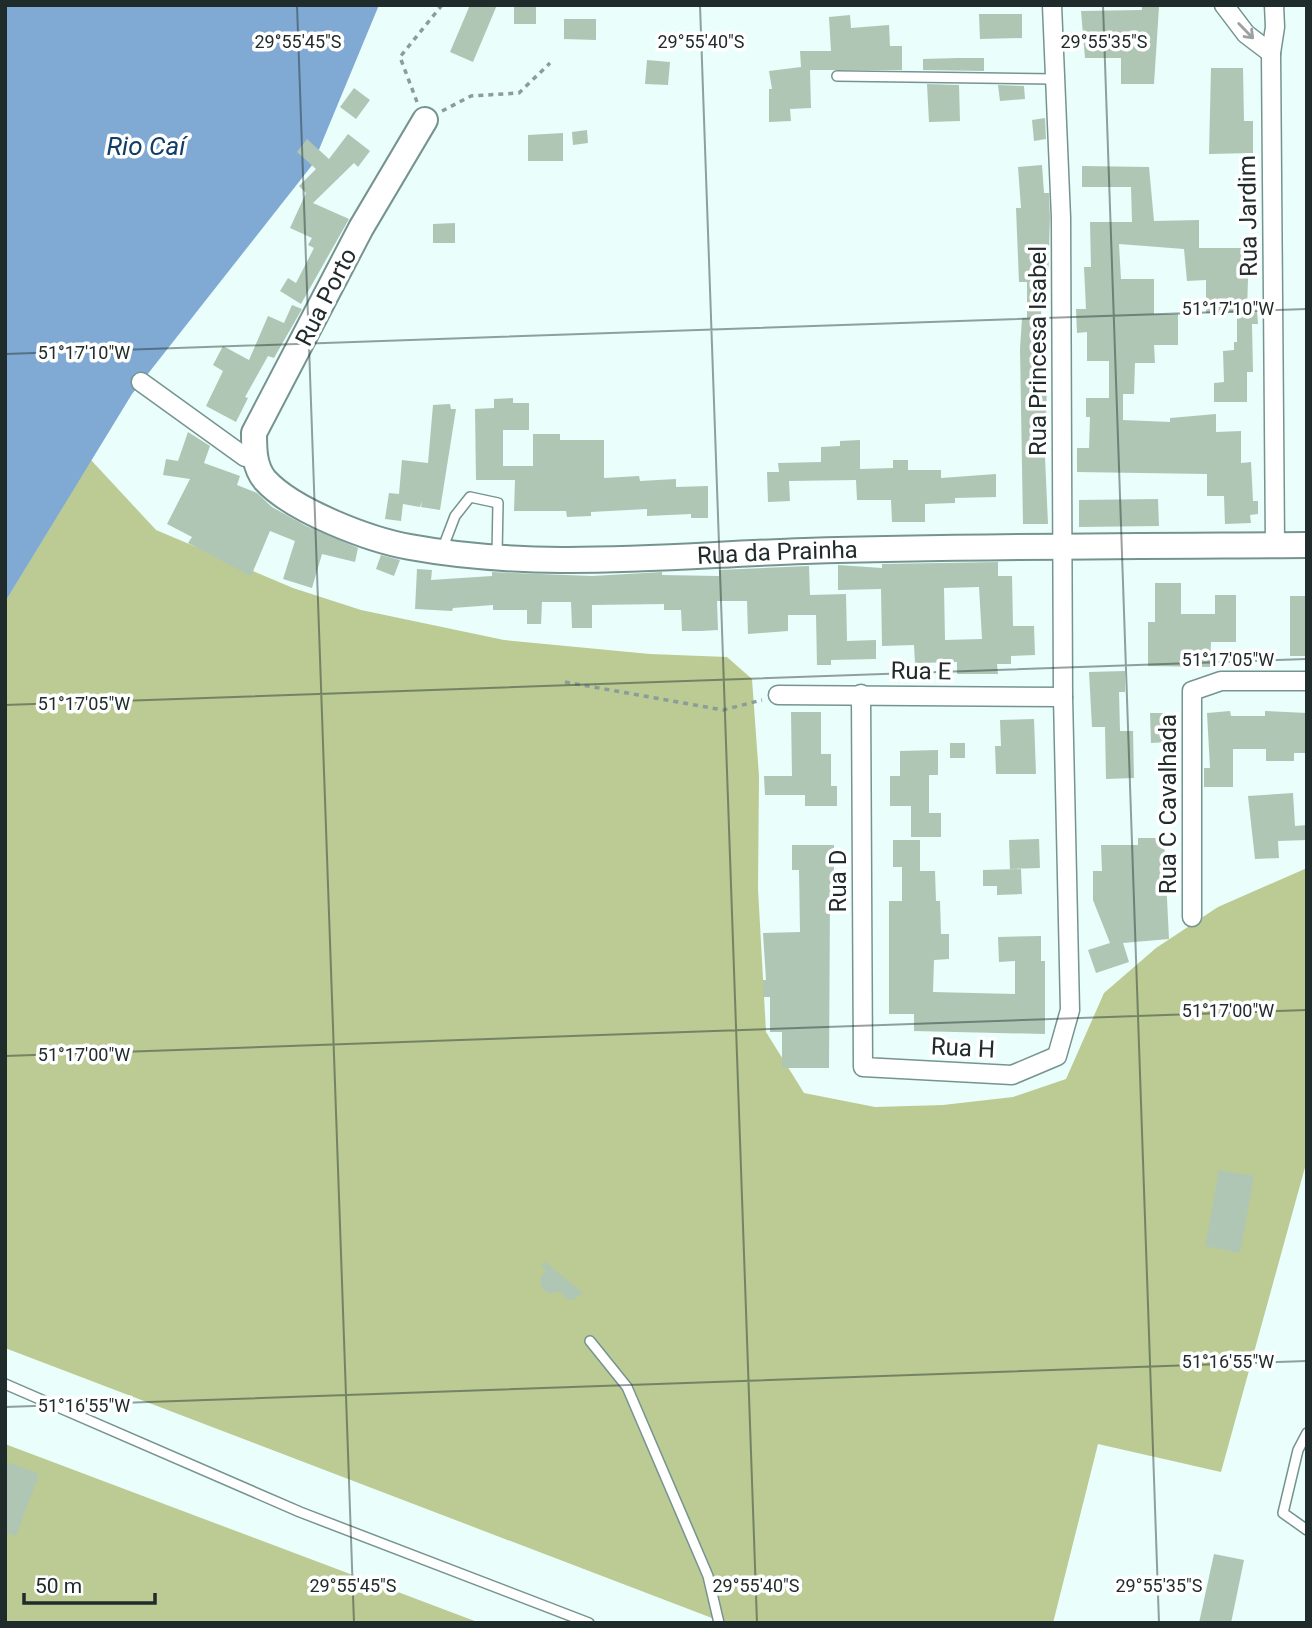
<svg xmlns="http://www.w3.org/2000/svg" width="1312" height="1628" viewBox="0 0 1312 1628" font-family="Roboto,sans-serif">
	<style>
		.forest { fill: #bbcb93 }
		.water { fill: #80aad4 }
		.building { fill: #afc6b5; fill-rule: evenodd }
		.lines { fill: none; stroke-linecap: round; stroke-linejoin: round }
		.lane-casing { stroke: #759490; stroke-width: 12 }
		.street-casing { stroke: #759490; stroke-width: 21 }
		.secondary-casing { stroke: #759490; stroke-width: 28 }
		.path { stroke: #8c9c9a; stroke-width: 3.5; stroke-dasharray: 5 5; stroke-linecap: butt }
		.lane { stroke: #fff; stroke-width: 9 }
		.street { stroke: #fff; stroke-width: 18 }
		.secondary { stroke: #fff; stroke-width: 24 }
		.oneway { stroke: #9ba0a0 }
		.ticks { fill: none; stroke: #202c2b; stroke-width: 2; stroke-opacity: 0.45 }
		.labels { text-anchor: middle; stroke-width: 7; stroke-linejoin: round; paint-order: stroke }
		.street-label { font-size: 24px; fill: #202c2b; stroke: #fff }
		.water-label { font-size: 26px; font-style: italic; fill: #103e67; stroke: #fff }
		.ticks-label { font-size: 18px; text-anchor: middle; fill: #202c2b; stroke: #fff; stroke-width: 7; stroke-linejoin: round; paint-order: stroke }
	</style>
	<rect width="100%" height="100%" fill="#eafefb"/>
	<g class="forest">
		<path d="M91,460L156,530L293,588L361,610L504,640L650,654L727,657L752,679L759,776L758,889L766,1032L804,1093L875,1107L943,1105L1013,1097L1066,1079L1104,993L1156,948L1218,907L1307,868V1160L1221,1472L1098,1444L1053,1623H725L5,1348V602Z"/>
		<path d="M5,1444L480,1623H5Z"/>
	</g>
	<path class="water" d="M5,5H379L313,164L132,394L5,602Z"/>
	<g class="building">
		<path d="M470,5H497L473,62L450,52Z"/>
		<rect x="514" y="6" width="22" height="18"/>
		<path d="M1142,7H1159L1154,84H1121V58H1085L1081,11L1142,10Z"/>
		<path d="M979,14H1022V38L980,39Z"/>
		<path d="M850,15L851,28L889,25L890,46H902V70H810L811,108L790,109L791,121L769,122V89H772L769,71L801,67L800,51H831L829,17Z"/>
		<path d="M564,19H596V40L564,39Z"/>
		<path d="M957,58H984V71L923,70V59Z"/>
		<path d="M647,60L670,62L668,85L645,84Z"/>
		<path d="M1211,68H1243L1244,121H1253V153L1209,154Z"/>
		<path d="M927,84L959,85L960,121L929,122Z"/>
		<path d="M998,85L1024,86L1025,99L1000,101Z"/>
		<path d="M354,88L370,100L356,119L340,107Z"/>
		<path d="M1045,118L1046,139L1034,141L1032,120Z"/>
		<path d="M587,130L588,143L573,145L572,132Z"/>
		<path d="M563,133V161H528V135Z"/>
		<path d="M348,134L370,151L358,167L354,163L313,203L349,219L301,304L280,291L288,278L296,283L314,248L308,245L312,238L290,228L306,193L299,186L316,169L297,152L307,139L329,159Z"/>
		<path d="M1042,165L1044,193H1049L1050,218L1048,282H1044V303H1041L1042,382H1047L1045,457L1048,524H1023L1020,349L1022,318H1027V282H1019L1016,208H1021L1018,167Z"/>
		<path d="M1082,166L1149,167L1154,221L1199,220V248H1249L1247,311H1257L1258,324H1252L1253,372H1247V402H1214V383L1224,382L1223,351L1234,350V342H1237V313H1206V280L1187,281L1184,249L1119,244L1121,279H1154V314H1178V345H1154L1155,363H1135L1134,394H1123V420L1170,422V418L1216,414V432L1241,431V463L1251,462L1253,501H1258V514L1250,515L1251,523L1225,524L1224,496H1207V474L1077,472V448H1089L1090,417H1086V398H1109V361H1087V332L1077,333L1076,309H1086L1084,267H1091L1090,222H1132L1131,187H1082Z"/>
		<path d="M455,223V243H433V224Z"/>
		<path d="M292,305L302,309L274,358L268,356L245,397L248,398L236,422L206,406L223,371L213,365L223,346L249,360L268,316L284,323Z"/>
		<path d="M513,398V403H529V430H503V466H533V434H560V440H604V478L639,476L640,481L676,479V487L708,486V518H691V514L647,516V509L591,512V516L567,517L566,511H514L515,480H476L475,409L494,408V399Z"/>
		<path d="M450,404L451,409H456L440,510L421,507L422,501L420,507L403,504L401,521L385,519L389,493L399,494L402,460L428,463L433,405Z"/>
		<path d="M188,432L210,446L204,463L240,476L237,485L257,493L272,507L306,526L358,548L355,562L322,554L312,588L283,579L295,541L270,531L251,576L188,543L192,537L167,524L190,479L163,475L166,459L178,461Z"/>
		<path d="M860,440V469L893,468V460H908V470H941V478L996,474V497L955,498V503L925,504V522H892L891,500H857L856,480L789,481L790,501L768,502L767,472H779L778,463L821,462V447L840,446V441Z"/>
		<path d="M1158,499L1159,526L1079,527V500Z"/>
		<path d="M381,555L400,560L394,576L376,569Z"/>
		<path d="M998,562V576H1012L1013,626H1034L1035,655L1011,656V664H997L998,674H957V662L915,663L914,645L882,646L881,589L838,590V565L882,568V564ZM979,587L982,639L945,640L944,588Z"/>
		<path d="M809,566L810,595L846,594L847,641L876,640V659L831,660V665H817L816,615H788V631L748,634L747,601H717L718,630L701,631H682L681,610H664V604L592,605V628H572L571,602H542L541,624H527V610H493V605L453,608L452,611L415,609L417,569L432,570L431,580L492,576V572L592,576L662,572V575L719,576V570Z"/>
		<path d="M1155,583H1181V614H1215V595H1236V642H1211L1210,667L1148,666V622H1155Z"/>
		<rect x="1290" y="596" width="17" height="60"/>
		<path d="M1125,671V692H1119L1120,731H1133L1134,778L1106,779L1105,727H1092L1089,672Z"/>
		<path d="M1230,711L1231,716H1265V711L1307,713V753H1294V761H1266V749H1233V787H1204V768H1210L1207,713Z"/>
		<path d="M791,712H821V754H831V786H837V806H805V795H765L764,776H792Z"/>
		<path d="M1150,713H1168V742L1151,743Z"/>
		<path d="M1034,719L1036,774H996L995,746H1001L1000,720Z"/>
		<rect x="950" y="743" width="15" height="15"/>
		<path d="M938,750V775H929V813H941V837H911V806H890V776H900V751Z"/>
		<path d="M1293,793L1295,826L1307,825V840L1278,841L1279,858L1255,859L1248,796Z"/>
		<path d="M1138,838H1164L1169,939L1123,943L1129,962L1096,973L1088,950L1110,943L1093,900V871H1102L1101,845H1138Z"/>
		<path d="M1039,839L1040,868L1010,869L1009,840Z"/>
		<path d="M893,840H920V871H935L936,901H940L941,934H949V959L934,960L933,992L1015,994V961L999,962L998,937L1041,936V961H1045V1034L914,1031V1014H889V901H902V867H893Z"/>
		<path d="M792,845H834V873H841V898H830L829,1068H782V1032H770V997H763V980H766L763,933L800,932L799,870H792Z"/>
		<path d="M1021,869L1022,894L997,895V886H983V870Z"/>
		<path d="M1219,1170L1254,1176L1240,1253L1205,1246Z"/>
		<path d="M545,1262L555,1270L583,1293L573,1300L566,1299L561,1292L548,1293L541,1287L540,1278L546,1271L541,1265Z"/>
		<path d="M5,1461L39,1474L16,1536L5,1532Z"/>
		<path d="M1214,1554L1244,1560L1231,1623H1199Z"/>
	</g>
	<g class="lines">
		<defs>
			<g id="lane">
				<path d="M837,76L1055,79"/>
				<path d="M442,550L455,516L470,497L498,503L497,555"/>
				<path d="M590,1341L627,1387L708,1576L719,1623"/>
				<path d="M5,1384L300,1512L589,1623"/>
				<path d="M1307,1433L1298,1450L1283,1513L1307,1530"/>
			</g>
			<g id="street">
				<path d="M1224,5L1246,34L1271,53"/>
				<path d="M1274,5L1275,27L1271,53L1275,545"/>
				<path d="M141,382L245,457L253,455"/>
				<path d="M861,694L863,1067L1012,1075L1057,1056L1070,1010L1063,697L1061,218L1052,5"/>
				<path d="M778,695L1063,697"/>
				<path d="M1192,917V691L1221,681H1307"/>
			</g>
			<g id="secondary">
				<path id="s1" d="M425,120L361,228L254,433C254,449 254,467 265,480C293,511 370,540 410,547C540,571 675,555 805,551C972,546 1140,546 1307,545"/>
			</g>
		</defs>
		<use href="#lane" class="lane-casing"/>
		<use href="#street" class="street-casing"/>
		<use href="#secondary" class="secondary-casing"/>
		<g class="path">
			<path d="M417,102L400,57L442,5"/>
			<path d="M442,111L471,96L519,93L550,63"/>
			<path d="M565,682L723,710L762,700"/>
		</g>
		<use href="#lane" class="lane"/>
		<use href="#street" class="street"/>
		<use href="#secondary" class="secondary"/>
	</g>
	<defs><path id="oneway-shaft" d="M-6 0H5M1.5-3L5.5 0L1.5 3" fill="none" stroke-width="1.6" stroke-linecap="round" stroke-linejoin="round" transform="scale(1.75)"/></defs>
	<use class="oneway" href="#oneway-shaft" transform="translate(1246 31) rotate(46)"/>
	<path class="ticks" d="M297,5L354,1623M700,5L757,1623M1103,5L1159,1623M5,354L1307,309M5,705L1307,659M5,1056L1307,1010M5,1407L1307,1361"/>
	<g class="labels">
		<g class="street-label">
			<text transform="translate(1248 216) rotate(-91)" y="8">Rua Jardim</text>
			<text transform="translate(326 297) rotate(-63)" y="8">Rua Porto</text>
			<text transform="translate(1038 351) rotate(-90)" y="8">Rua Princesa Isabel</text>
			<text dy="8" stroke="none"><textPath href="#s1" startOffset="936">Rua da Prainha</textPath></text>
			<text transform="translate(921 671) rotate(1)" y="8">Rua E</text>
			<text transform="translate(1168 804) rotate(-90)" y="8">Rua C Cavalhada</text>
			<text transform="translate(838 881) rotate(-90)" y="8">Rua D</text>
			<text transform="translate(963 1048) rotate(3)" y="8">Rua H</text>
		</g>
		<g class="water-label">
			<text x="146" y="155">Rio Caí</text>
		</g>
	</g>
	<g class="ticks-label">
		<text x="298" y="48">29°55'45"S</text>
		<text x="701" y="48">29°55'40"S</text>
		<text x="1104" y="48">29°55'35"S</text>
		<text x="1228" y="315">51°17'10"W</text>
		<text x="84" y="359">51°17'10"W</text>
		<text x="1228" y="666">51°17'05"W</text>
		<text x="84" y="710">51°17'05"W</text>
		<text x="1228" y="1017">51°17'00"W</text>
		<text x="84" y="1061">51°17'00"W</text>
		<text x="1228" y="1368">51°16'55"W</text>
		<text x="84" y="1412">51°16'55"W</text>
		<text x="353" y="1592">29°55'45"S</text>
		<text x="756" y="1592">29°55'40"S</text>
		<text x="1159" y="1592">29°55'35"S</text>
	</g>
	<rect width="1312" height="1628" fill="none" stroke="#202c2b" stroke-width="14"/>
	<path d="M24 1593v10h131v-10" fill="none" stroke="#202c2b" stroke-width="3.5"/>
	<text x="35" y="1593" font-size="21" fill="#202c2b" stroke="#ffffff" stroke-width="5" paint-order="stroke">50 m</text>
</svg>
